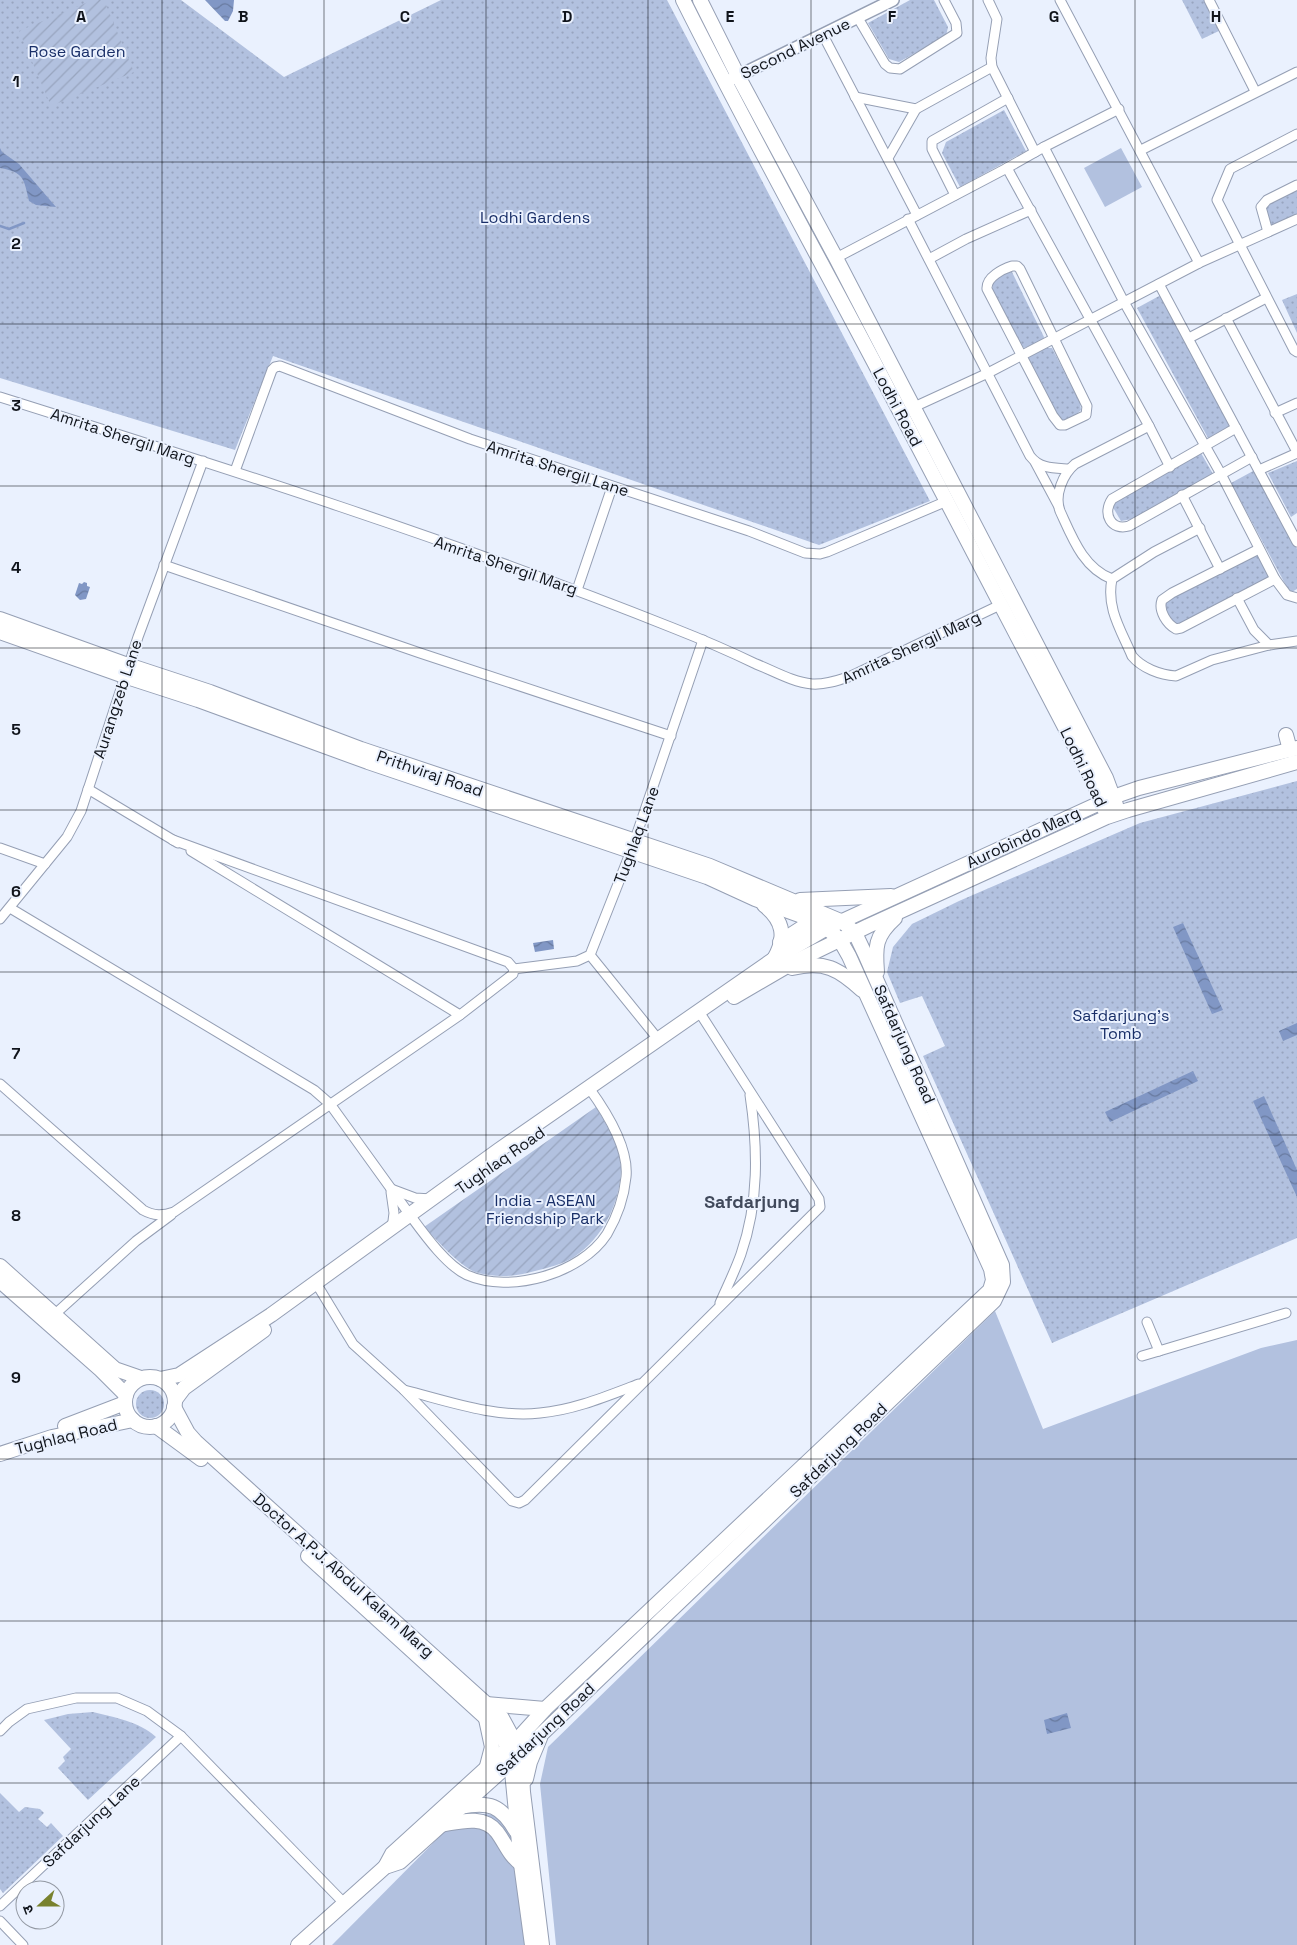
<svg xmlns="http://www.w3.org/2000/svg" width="1297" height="1945" viewBox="0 0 1297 1945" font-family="'Space Grotesk','Noto Sans Devanagari',sans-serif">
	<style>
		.grass { fill: url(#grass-dots) }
		.garden { fill: url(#garden-furrows) }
		.pitch { fill: #b2c1df }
		.water { fill: url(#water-waves) }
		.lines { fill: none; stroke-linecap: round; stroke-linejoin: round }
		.stream { stroke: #8197c5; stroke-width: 2.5 }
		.minor-casing { stroke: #959fb4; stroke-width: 11 }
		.tertiary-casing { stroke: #959fb4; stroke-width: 14 }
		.secondary-casing { stroke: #959fb4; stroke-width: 16 }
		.minor { stroke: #fff; stroke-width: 9 }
		.tertiary { stroke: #fff; stroke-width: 11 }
		.secondary { stroke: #fff; stroke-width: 14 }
		.grid { fill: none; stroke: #10141b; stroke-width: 1; stroke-opacity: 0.55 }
		.labels { text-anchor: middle; stroke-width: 4; stroke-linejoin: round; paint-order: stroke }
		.street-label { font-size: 16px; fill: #10141b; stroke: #eaf1fe }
		.park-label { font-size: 16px; fill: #192f68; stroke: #eaf1fe }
		.neighbourhood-label { font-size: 18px; font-weight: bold; fill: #40495b; stroke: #eaf1fe }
		.grid-label { font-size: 16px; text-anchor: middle; font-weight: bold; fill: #10141b; stroke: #eaf1fe; stroke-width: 4; stroke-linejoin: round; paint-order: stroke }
	</style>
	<defs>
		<pattern id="grass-dots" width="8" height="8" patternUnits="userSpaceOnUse" patternTransform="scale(1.25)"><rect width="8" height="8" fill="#b2c1df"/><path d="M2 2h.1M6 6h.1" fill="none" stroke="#98a5bf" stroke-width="1.8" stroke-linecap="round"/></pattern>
		<pattern id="garden-furrows" width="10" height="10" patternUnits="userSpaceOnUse" patternTransform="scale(1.25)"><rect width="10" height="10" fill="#b2c1df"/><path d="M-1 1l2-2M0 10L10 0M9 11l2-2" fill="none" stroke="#98a5bf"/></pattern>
		<pattern id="water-waves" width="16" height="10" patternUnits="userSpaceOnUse" patternTransform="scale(1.25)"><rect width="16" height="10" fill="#8197c5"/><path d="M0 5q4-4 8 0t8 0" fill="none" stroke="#687a9f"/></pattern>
	</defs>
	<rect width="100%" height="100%" fill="#eaf1fe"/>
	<g class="grass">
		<path d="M0,0H181L284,77L441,0H667L930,501L819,545L273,356L235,450L0,378Z"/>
		<path d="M910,0H934L948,27L946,36L899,62L889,59L868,23Z"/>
		<path d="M1182,0H1205L1221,30L1202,39Z"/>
		<path d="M1004,110L1026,151L960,187L942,153L946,142Z"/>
		<path d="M1297,189V215L1271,226L1266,208L1270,203Z"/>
		<path d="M1011,270L1044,337L1043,340L1024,348L1019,343L993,291L991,281Z"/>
		<path d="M1297,294V333L1282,300Z"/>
		<path d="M1161,295L1232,425L1208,438L1137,308Z"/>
		<path d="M1046,348H1052L1080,402L1081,410L1073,418L1059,421L1027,358Z"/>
		<path d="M1201,453L1213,474L1133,519L1121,521L1111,504Z"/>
		<path d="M1297,461V513L1291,517L1268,473Z"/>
		<path d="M1255,470L1297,549V589L1290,593L1231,483Z"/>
		<path d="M1258,553L1270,578L1178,627L1168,617L1164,602Z"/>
		<path d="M1297,781V1238L1052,1343L923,1056L945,1046L922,996L900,1003L887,972L893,947L912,924L959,901L1140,823Z"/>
		<circle cx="150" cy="1404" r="14"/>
		<path d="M93,1712C114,1717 140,1722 156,1737L88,1800L58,1768L65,1761L63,1757L71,1749L44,1720L68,1714Z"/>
		<path d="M0,1793L19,1812L25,1807L40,1809L44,1813L38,1819L47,1827L51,1823L63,1836L3,1893L0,1889Z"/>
	</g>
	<g class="garden">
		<path d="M93,0H104L134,72L51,106L19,31Z"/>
		<path d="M596,1107C607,1126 621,1146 621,1169C620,1203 603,1238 574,1257C563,1264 548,1268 535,1271C515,1277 495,1278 475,1272C458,1265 437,1240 424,1227Z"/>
	</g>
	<g class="pitch">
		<path d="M1121,148L1142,187L1105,207L1084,168Z"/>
		<path d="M995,1311L1043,1429L1261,1348L1297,1340V1945H556L540,1784L548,1747Z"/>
		<path d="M473,1813L495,1815L513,1834L526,1945H332L450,1826Z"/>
	</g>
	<g class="water">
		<path d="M205,0H234L233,11L228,21H225Z"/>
		<path d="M0,148L2,152L19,164L56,207L36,205L29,201C24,179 24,172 0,168Z"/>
		<path d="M84,582L87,583V586L90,587L86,599L80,600L75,595L79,583L82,584Z"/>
		<path d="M1183,923L1223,1010L1212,1014L1173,927Z"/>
		<path d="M553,940L554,949L535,952L533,943Z"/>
		<path d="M1297,1023V1035L1283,1041L1279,1031Z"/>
		<path d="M1193,1071L1198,1081L1110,1122L1105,1112Z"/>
		<path d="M1264,1096L1297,1170V1197L1253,1101Z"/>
		<path d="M1067,1713L1071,1728L1047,1734L1044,1720Z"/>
	</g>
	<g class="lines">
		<path class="stream" d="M0,226L9,229L24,223"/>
		<defs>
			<g id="minor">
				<path d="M988,0L997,19L991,58L992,67L1035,152"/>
				<path d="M1060,0L1199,263"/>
				<path d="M1209,0L1255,91"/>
				<path d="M858,18L885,64L890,68L900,69L957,33L956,23L944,0"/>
				<path d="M823,35L917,215"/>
				<path d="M855,97L916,109L992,67"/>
				<path d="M1297,134L1230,169L1217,200L1294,350L1297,352"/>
				<path d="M1044,147L1124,302L1221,474L1275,579L1287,595L1297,598"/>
				<path d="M1141,150L1297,72"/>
				<path d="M888,158L916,109"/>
				<path d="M1007,168L1149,426L1075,464C1063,474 1054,495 1060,511C1072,537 1083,568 1112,579"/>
				<path d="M955,195L932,149V141L1008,98"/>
				<path d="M908,219L1030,456C1040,469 1054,468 1069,469"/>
				<path d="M1268,232L1261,207L1267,200L1297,185"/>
				<path d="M836,258L1007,168L1044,147L1119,109"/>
				<path d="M929,259L966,239L1031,210"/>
				<path d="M1012,266H1017L1020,269L1087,406L1086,415L1065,425H1060L1053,416L987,289C986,277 1003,269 1012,266Z"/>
				<path d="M1159,284L1297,542"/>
				<path d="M1226,318L1297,452"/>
				<path d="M1189,338L1266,298"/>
				<path d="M0,397C226,468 453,540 673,628C701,639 729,651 756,664C774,671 792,682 812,684C825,685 839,680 851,676L1000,605"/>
				<path d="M914,407L988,373L1199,263L1297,219"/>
				<path d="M1275,413L1297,403"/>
				<path d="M1149,426L1170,467"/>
				<path d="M1236,428L1112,499C1102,514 1111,531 1129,526L1252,457"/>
				<path d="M1035,462L1058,505"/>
				<path d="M1259,470L1297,453"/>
				<path d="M235,471L272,370L275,367L280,366L470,439L749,531L805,553L820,554L827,552L947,501"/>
				<path d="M1182,495L1220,569"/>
				<path d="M1200,528L1154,552L1112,579C1106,608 1121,630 1132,656C1142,668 1160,675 1176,676L1212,660L1269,645L1297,641"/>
				<path d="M1259,549L1172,593L1162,600C1158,611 1167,624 1176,629L1181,628L1275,579"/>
				<path d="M164,565L420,653L671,736"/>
				<path d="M577,590L612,487"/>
				<path d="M1237,598L1254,630L1269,645"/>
				<path d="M88,789L178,843"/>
				<path d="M0,848L45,864"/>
				<path d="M191,851L460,1015"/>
				<path d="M10,908L314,1090L330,1104C357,1141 383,1178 410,1215C424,1234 446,1265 467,1275C510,1294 581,1274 607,1234C617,1217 624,1197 626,1177C629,1148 605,1110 589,1088"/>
				<path d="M0,919L67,837L81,811L138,637L203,461"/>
				<path d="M590,955L658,1039"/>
				<path d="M514,969L577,961L590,955L631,851L703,640"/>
				<path d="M0,1084L143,1210C154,1216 162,1216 174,1212L460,1015L513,974L514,969L508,962L173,840"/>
				<path d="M391,1189L415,1198L432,1199"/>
				<path d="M391,1192L394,1213L392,1229"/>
				<path d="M316,1283L353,1344L404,1390L512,1501L519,1503L525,1500L820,1207L819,1199L698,1010"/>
				<path d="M720,1303C727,1287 735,1271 741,1254C759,1202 758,1149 750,1095"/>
				<path d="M54,1315L136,1241L171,1215"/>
				<path d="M1147,1322L1159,1351L1286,1313"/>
				<path d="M1142,1356L1159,1351"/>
				<path d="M404,1390C448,1401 494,1418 540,1413C574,1410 607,1396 639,1384"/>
				<path d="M0,1731L9,1722L27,1709L76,1698H117L147,1711L181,1736L344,1903"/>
				<path d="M0,1906L181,1736"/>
				<path d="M0,1921L23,1945"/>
			</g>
			<path id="tertiary" d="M730,80L893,0"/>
			<g id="secondary">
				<path d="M683,0C744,122 810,241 874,362C948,502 1020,643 1094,783L1104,809"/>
				<path d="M700,0L738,76L836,258L1106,778L1116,805"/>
				<path d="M0,619L128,665L210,692L361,749L710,866L843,922L855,933L865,954L1002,1265L1003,1282L994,1301L527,1748L400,1862L385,1867L298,1945"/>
				<path d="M0,632L124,676L198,700L368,762L707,877L755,899L799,915L827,928L840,940L849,956L991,1269L993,1280L990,1290L545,1709L515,1742L392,1854L385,1867"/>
				<path d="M1286,735L1290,750"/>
				<path d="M800,900L891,896"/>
				<path d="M764,905C783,920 787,937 774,959"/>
				<path d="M780,942L811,922"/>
				<path d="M792,968C824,960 839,969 862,990"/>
				<path d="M877,972C875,947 875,936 895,918"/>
				<path d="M734,997L794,962L868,926L1107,817L1128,810L1297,762"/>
				<path d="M0,1266L115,1369L141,1378"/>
				<path d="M0,1281L101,1370L126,1395"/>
				<circle cx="150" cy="1402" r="25"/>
				<path d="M160,1379L179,1375L271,1315L499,1150L774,959L827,928L1113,797L1139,788L1297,748"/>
				<path d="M175,1400L184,1388L264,1330"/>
				<path d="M174,1407L188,1433L196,1442L502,1718L521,1753L523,1792L542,1945"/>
				<path d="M65,1426L125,1403"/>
				<path d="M156,1426L201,1459"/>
				<path d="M0,1454L52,1437L133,1420"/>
				<path d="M308,1556L497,1728L508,1748L511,1761L521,1864L532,1945"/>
				<path d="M486,1704L545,1709"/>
				<path d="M486,1719L492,1747L487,1766"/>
				<path d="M526,1779L530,1762L540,1738"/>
				<path d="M460,1807C489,1801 501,1805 516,1831"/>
				<path d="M440,1825C459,1822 483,1814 497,1832C506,1844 508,1854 521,1864"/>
			</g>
		</defs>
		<use href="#minor" class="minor-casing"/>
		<use href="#tertiary" class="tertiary-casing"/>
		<use href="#secondary" class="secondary-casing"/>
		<use href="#minor" class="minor"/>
		<use href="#tertiary" class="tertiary"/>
		<use href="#secondary" class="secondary"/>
	</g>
	<path class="grid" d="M162,0V1945M324,0V1945M486,0V1945M648,0V1945M811,0V1945M973,0V1945M1135,0V1945M0,162H1297M0,324H1297M0,486H1297M0,648H1297M0,810H1297M0,972H1297M0,1135H1297M0,1297H1297M0,1459H1297M0,1621H1297M0,1783H1297"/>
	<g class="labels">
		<g class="street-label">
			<text transform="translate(795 48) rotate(-26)" y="6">Second Avenue</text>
			<text transform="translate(898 407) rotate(62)" y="6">Lodhi Road</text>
			<text transform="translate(123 436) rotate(18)" y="6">Amrita Shergil Marg</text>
			<text transform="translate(558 468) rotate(18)" y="6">Amrita Shergil Lane</text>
			<text transform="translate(506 565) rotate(19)" y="6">Amrita Shergil Marg</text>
			<text transform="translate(911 647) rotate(-25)" y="6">Amrita Shergil Marg</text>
			<text transform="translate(117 699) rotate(-72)" y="6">Aurangzeb Lane</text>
			<text transform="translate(1084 767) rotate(64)" y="6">Lodhi Road</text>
			<text transform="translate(430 773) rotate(19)" y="6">Prithviraj Road</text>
			<text transform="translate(636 835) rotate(-70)" y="6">Tughlaq Lane</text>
			<text transform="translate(1023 837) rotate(-25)" y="6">Aurobindo Marg</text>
			<text transform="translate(905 1044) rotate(66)" y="6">Safdarjung Road</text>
			<text transform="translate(500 1160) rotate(-35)" y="6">Tughlaq Road</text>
			<text transform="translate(66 1436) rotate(-14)" y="6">Tughlaq Road</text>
			<text transform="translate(838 1450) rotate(-44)" y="6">Safdarjung Road</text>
			<text transform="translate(344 1575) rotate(42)" y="6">Doctor A.P.J. Abdul Kalam Marg</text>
			<text transform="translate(545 1729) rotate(-43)" y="6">Safdarjung Road</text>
			<text transform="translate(91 1821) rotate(-43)" y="6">Safdarjung Lane</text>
		</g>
		<g class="park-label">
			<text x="77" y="57">Rose Garden</text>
			<text x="535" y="223">Lodhi Gardens</text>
			<text x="1121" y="1021">Safdarjung's<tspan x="1121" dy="18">Tomb</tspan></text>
			<text x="545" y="1206">India - ASEAN<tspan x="545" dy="18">Friendship Park</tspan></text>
		</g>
		<g class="neighbourhood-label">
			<text x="752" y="1208">Safdarjung</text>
		</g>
	</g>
	<g class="grid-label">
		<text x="81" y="22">A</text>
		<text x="243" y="22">B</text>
		<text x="405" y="22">C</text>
		<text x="567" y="22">D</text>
		<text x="730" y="22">E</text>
		<text x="892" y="22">F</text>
		<text x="1054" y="22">G</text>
		<text x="1216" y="22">H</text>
		<text x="16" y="87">1</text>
		<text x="16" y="249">2</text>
		<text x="16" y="411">3</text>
		<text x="16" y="573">4</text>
		<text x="16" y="735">5</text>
		<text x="16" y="897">6</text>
		<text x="16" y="1059">7</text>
		<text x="16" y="1221">8</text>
		<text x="16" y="1383">9</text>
	</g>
	<g transform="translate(40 1905) rotate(249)"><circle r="24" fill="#eaf1fe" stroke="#9399a3"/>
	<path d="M0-4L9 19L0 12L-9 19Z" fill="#79822e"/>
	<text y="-8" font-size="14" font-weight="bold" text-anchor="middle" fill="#10141b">उ</text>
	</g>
</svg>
